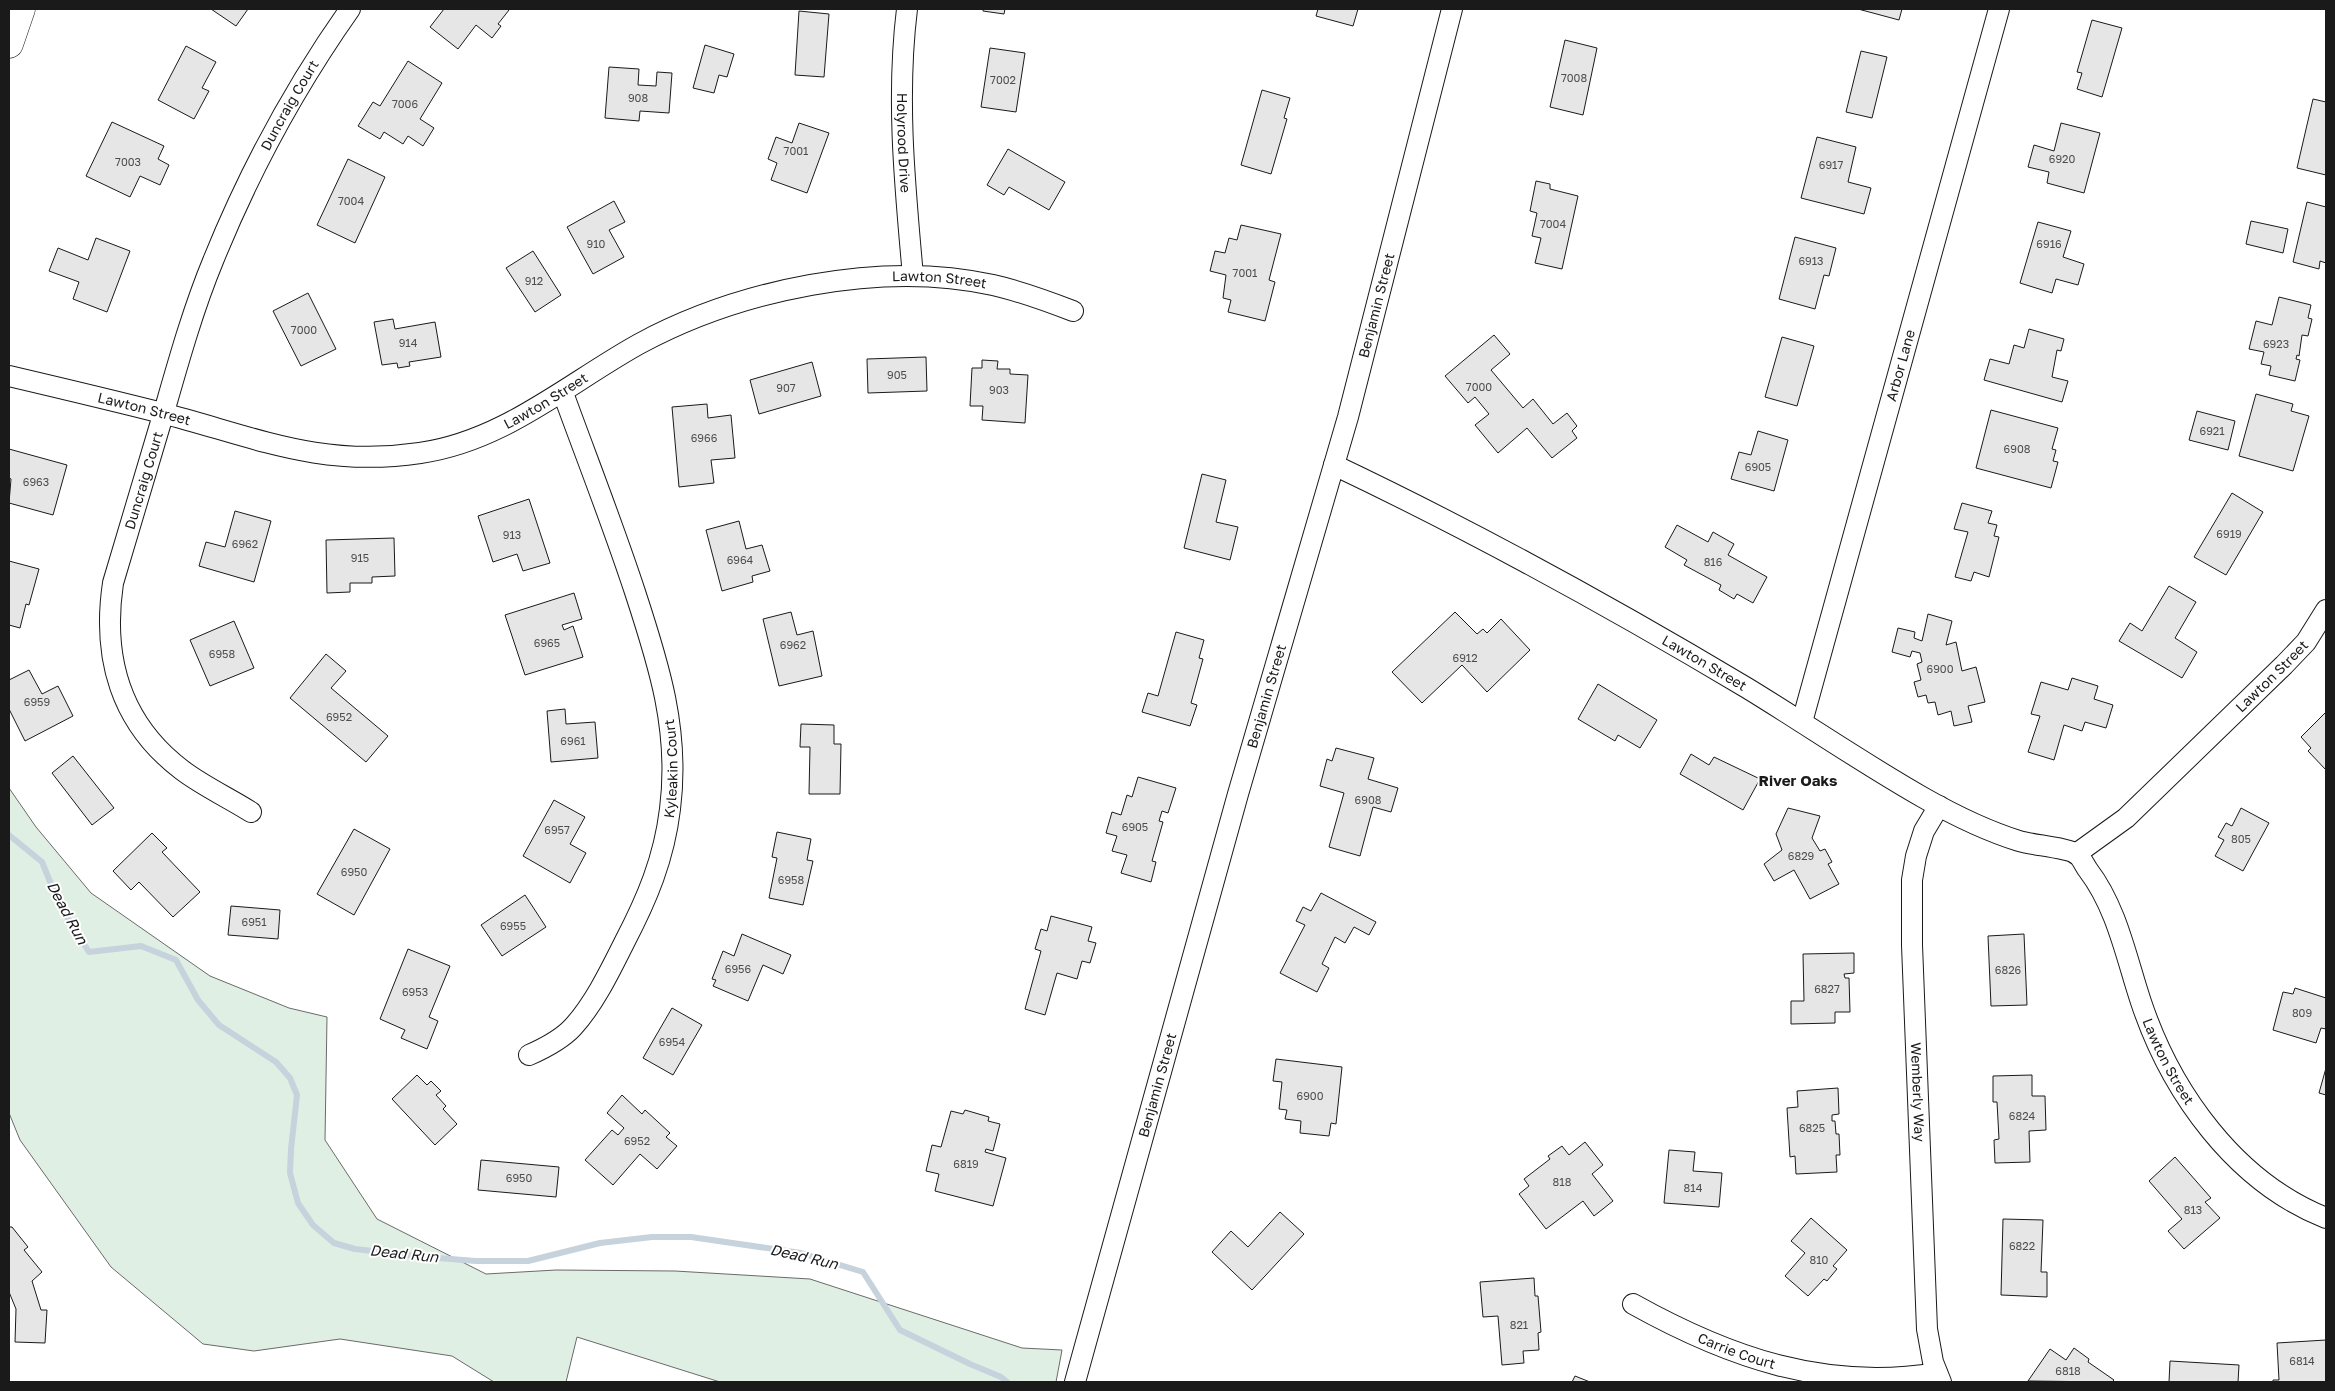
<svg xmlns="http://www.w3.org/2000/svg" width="2335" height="1391" viewBox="0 0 2335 1391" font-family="'Golos Text',sans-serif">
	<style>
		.green { fill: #e0efe3; stroke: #6a6a6a }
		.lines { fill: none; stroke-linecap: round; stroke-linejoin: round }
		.stream { stroke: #c6d2dc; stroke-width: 6 }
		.building { fill: #e6e6e6; stroke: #1a1a1a }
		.street-casing { stroke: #1a1a1a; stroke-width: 22 }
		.primary-casing { stroke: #1a1a1a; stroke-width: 29 }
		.street { stroke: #fff; stroke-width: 20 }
		.primary { stroke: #fff; stroke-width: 28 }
		.labels { text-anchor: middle; stroke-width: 4; stroke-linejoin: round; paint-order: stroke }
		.number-label { font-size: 11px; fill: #4d4d4d }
		.street-label { font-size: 14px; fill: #1a1a1a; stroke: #fff }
		.neighbourhood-label { font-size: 15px; font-weight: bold; fill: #1a1a1a; stroke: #fff }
		.water-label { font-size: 15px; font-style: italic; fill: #1a1a1a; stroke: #fff }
	</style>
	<rect width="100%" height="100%" fill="#fff"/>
	<path class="green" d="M9,788L36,827L91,893L210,976L289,1008L327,1017L325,1140L377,1219L486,1274L556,1270L675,1271L810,1279L1022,1348L1062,1350L1056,1382H720L577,1337L566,1382H494L452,1356L340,1339L254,1351L203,1344L111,1267L20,1140L9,1113Z"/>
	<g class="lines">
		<path class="stream" d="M9,835L42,862L60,906L89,952L141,946L176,960L198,1000L219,1025L276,1062L290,1078L297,1095L291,1149L290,1173L298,1203L313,1225L334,1243L355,1249L425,1257L476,1261H528L600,1243L652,1237H691L801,1253L863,1272L900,1330L970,1364L1001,1377L1007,1382"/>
	</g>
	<g class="building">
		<path d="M211,9H248L236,26Z"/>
		<path d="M444,9H508L509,10L498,24L501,26L492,38L476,25L458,49L430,27Z"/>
		<path d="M983,9H1005L1004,14L983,11Z"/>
		<path d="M1318,9H1358L1353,26L1316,16Z"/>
		<path d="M1858,9H1902L1899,20Z"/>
		<path d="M799,11L829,14L824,77L795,75Z"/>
		<path d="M2092,20L2122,28L2102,97L2077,89L2082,73L2077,72Z"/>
		<path d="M1565,40L1597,48L1583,115L1550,107Z"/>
		<path d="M705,45L734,54L727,77L719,75L714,93L693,88Z"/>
		<path d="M186,46L216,62L202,88L209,91L194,119L158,100Z"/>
		<path d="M990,48L1025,53L1016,112L981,107Z"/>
		<path d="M1861,51L1887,57L1872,118L1846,112Z"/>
		<path d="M408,61L442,83L420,119L434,128L423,146L408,136L403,144L384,132L380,139L358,126L373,102L380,106Z"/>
		<path d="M609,67L639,69L638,85L656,86L657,72L672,73L669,113L640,111L639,121L605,118Z"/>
		<path d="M1262,90L1290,98L1284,118L1287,119L1271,174L1241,165Z"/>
		<path d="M2313,99L2326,102V175L2297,168Z"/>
		<path d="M112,122L164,146L158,159L169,165L160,185L140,176L130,197L86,176Z"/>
		<path d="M799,123L829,133L807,193L771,180L777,163L768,159L776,137L792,143Z"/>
		<path d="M2061,123L2100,133L2084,193L2047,183L2049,172L2028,167L2034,145L2054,151Z"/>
		<path d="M1817,137L1856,147L1848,182L1871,188L1864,214L1801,198Z"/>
		<path d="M1008,149L1065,182L1049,210L1009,187L1004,195L987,185Z"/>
		<path d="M348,159L385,177L355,243L317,225Z"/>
		<path d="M1536,181L1550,184V189L1578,196L1562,269L1535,263L1541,238L1532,236L1537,213L1530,211Z"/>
		<path d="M614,201L625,222L609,230L624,257L593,274L567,227Z"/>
		<path d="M2307,202L2326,207V263L2320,261L2319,269L2293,262Z"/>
		<path d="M2251,221L2288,229L2283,253L2246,244Z"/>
		<path d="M2038,222L2071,231L2063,257L2084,264L2078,285L2056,279L2052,293L2020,283Z"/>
		<path d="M1241,225L1281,234L1269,280L1275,282L1265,321L1228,312L1231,300L1223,298L1226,275L1210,271L1215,251L1225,253L1229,238L1237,240Z"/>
		<path d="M1795,237L1836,248L1829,276L1824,275L1815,309L1779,299Z"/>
		<path d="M96,238L130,251L107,312L73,299L79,282L49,271L58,248L88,260Z"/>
		<path d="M533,251L561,295L535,312L506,268Z"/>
		<path d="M308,293L336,349L301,366L273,311Z"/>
		<path d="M2279,297L2311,305L2308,318L2312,319L2308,336L2302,335L2299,356L2297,355L2296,359L2300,360L2295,381L2269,375L2271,366L2261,364L2264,352L2249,349L2256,321L2272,325Z"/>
		<path d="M393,319L395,329L435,322L441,357L409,362L410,366L398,368L397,363L382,365L374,322Z"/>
		<path d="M2029,329L2064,339L2061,351L2057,350L2052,377L2068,381L2062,402L1984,380L1990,359L2009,364L2014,345L2024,348Z"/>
		<path d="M1494,335L1510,354L1491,370L1523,408L1533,399L1553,424L1567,413L1577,426L1572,431L1577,438L1552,458L1527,428L1498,453L1475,425L1489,414L1475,397L1468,403L1445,376Z"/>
		<path d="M1782,337L1814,346L1797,406L1765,397Z"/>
		<path d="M926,357L927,391L868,393L867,359Z"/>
		<path d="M982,360L998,361L997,369H1010V374L1028,375L1025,423L982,420L983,406H970L972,368H982Z"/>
		<path d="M812,362L821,396L759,414L750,380Z"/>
		<path d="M2256,394L2293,404L2291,411L2309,416L2293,471L2239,456Z"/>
		<path d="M707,404L708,418L731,415L735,458L711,460L714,483L679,487L672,407Z"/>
		<path d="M1991,410L2058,428L2052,449L2056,450L2053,461L2058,462L2051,488L1976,468Z"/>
		<path d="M2197,411L2235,421L2228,450L2189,440Z"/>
		<path d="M1758,431L1788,440L1774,491L1731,479L1739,452L1751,455Z"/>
		<path d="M9,449L67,465L53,515L9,503L11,479L9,478Z"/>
		<path d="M1202,474L1226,480L1216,522L1238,527L1230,560L1184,548Z"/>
		<path d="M2232,493L2263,512L2226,575L2194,557Z"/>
		<path d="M529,499L550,563L523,571L517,554L493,562L478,516Z"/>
		<path d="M1962,503L1992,511L1988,523L1997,525L1994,536L1999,537L1989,577L1974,572L1971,581L1955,577L1968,532L1954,529Z"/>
		<path d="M235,511L271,521L254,582L199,566L206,542L225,547Z"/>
		<path d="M739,521L746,549L762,545L770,571L752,576L753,582L722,591L706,530Z"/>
		<path d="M1677,525L1708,542L1713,532L1734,544L1728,555L1767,577L1753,603L1737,594L1734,599L1719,590L1721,585L1684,565L1687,560L1665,547Z"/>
		<path d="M394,538L395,576L372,577V583H350V592L327,593L326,540Z"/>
		<path d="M9,561L39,569L29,605L26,604L20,628L9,625Z"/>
		<path d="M2169,586L2196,602L2175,638L2197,652L2182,678L2119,641L2130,623L2142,631Z"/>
		<path d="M574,593L582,619L562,625L564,630L573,626L583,657L525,675L505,615Z"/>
		<path d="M791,612L797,635L813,631L822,676L779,686L763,619Z"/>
		<path d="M1455,612L1477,634L1483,629L1487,633L1501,619L1530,650L1487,692L1462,665L1422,703L1392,672Z"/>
		<path d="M1928,614L1952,621L1946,645L1956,642L1962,671L1976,667L1985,702L1968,706L1972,722L1954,726L1951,711L1938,715L1935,702L1928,703L1926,695L1918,697L1914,682L1921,680L1917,664L1922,662L1920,653L1912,651L1910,657L1892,652L1898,628L1915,632L1914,638L1922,641Z"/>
		<path d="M234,621L254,668L210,686L190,640Z"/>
		<path d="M1176,632L1204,640L1199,658L1203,659L1191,703L1197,705L1190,726L1142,712L1148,693L1158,696Z"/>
		<path d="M326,654L346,671L331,688L388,736L366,762L290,698Z"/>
		<path d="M29,670L42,694L58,686L73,716L25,741L9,709V680Z"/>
		<path d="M2072,678L2098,686L2094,699L2113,705L2106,728L2085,722L2082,731L2064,725L2054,760L2028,752L2040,716L2031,714L2041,682L2068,690Z"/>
		<path d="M1598,684L1657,720L1640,748L1618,735L1615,741L1578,719Z"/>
		<path d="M565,709L566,724L595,722L598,758L551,762L547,711Z"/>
		<path d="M2326,712V770L2308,751L2311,748L2301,737Z"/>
		<path d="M801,724L834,725V744H841L840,794H809L810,747H800Z"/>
		<path d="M1336,748L1374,758L1368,779L1398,788L1391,812L1373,807L1360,856L1329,847L1344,793L1320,786L1327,759L1332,761Z"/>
		<path d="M1691,754L1709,765L1714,757L1760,779L1743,810L1680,774Z"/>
		<path d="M73,756L114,808L92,825L52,773Z"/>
		<path d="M1138,777L1176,788L1168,813L1162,811L1159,821L1163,822L1152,861L1156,862L1151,882L1121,873L1127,855L1112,851L1117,836L1106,833L1112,812L1121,815L1127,795L1132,797Z"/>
		<path d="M554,800L585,817L570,844L586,853L570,883L523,856Z"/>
		<path d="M1788,808L1820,816L1812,838L1820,851L1825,849L1832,862L1828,864L1839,884L1810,899L1794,870L1774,881L1764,864L1782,850L1776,834Z"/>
		<path d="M2241,808L2269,823L2243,871L2215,856L2224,840L2218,837L2226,823L2232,826Z"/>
		<path d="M354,829L390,849L354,915L317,894Z"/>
		<path d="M777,832L811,839L807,860L813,861L803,905L769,898L777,858L772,857Z"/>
		<path d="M152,833L167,848L162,852L200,892L173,917L139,882L131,890L113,871Z"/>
		<path d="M1321,893L1376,922L1369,935L1354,927L1345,943L1335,937L1322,964L1329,968L1317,992L1280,973L1305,925L1296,921L1303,907L1311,911Z"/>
		<path d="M525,895L546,927L502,956L481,925Z"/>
		<path d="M231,906L280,910L278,939L228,935Z"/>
		<path d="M1051,916L1092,927L1088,941L1096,943L1090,963L1082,961L1077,979L1057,973L1045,1015L1025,1009L1041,951L1035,949L1041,929L1047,931Z"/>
		<path d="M742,934L791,955L783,974L763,965L748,1001L713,986L716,980L712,979L723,951L734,956Z"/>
		<path d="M2024,934L2027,1005L1991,1006L1988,936Z"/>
		<path d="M408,949L450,966L429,1017L438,1021L427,1049L401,1038L405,1030L380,1019Z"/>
		<path d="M1854,953V973L1844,974L1845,978H1849L1850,1012H1835V1023L1791,1024V1001H1804L1803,954Z"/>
		<path d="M2295,988L2326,998V1029L2321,1028L2316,1043L2273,1030L2283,992L2293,994Z"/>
		<path d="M672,1008L702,1025L673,1075L643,1058Z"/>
		<path d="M1276,1059L1342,1067L1336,1124L1331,1123L1329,1136L1300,1133L1301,1121L1285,1119L1287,1110L1279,1109L1282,1082L1273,1081Z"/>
		<path d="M2326,1068V1095L2319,1093Z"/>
		<path d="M417,1075L427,1085L431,1081L441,1091L436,1095L446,1106L443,1109L457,1124L435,1145L392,1099Z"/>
		<path d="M2032,1075V1096H2045L2046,1130L2029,1131L2030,1162L1995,1163L1994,1140L1999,1139L1997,1102H1993V1076Z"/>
		<path d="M1838,1088L1839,1114L1832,1115V1121H1835L1836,1134H1839L1840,1155H1836L1837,1172L1796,1174L1795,1156L1790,1157L1787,1108L1798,1107L1797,1091Z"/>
		<path d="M622,1095L642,1114L645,1110L670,1133L666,1137L677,1146L657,1169L640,1154L613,1185L585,1160L612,1130L618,1135L624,1128L607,1113Z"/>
		<path d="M965,1110L989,1117L988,1121L1000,1124L993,1151L986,1149L985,1152L1006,1158L993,1206L935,1191L939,1174L926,1171L932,1145L941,1147L951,1111L963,1114Z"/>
		<path d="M1585,1142L1603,1165L1592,1174L1613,1201L1594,1216L1583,1201L1546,1229L1519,1194L1529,1186L1524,1179L1550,1159L1548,1156L1562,1146L1569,1155Z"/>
		<path d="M1669,1150L1695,1152L1693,1171L1722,1173L1719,1207L1664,1203Z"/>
		<path d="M2175,1157L2211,1198L2205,1202L2220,1218L2184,1249L2168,1231L2182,1219L2149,1181Z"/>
		<path d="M481,1160L559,1167L556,1197L478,1190Z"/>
		<path d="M1280,1212L1304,1234L1252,1290L1212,1252L1231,1231L1248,1247Z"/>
		<path d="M1811,1218L1847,1250L1833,1266L1837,1269L1827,1281L1824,1279L1808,1296L1785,1276L1805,1253L1791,1241Z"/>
		<path d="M2003,1219L2043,1220L2041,1272H2047V1297L2001,1295Z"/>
		<path d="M9,1227H12L28,1247L24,1250L42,1272L32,1281L41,1310H47L45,1343L15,1342L16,1309L9,1292Z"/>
		<path d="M1534,1278L1535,1296H1538L1541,1332L1538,1333L1539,1350L1523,1351L1524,1363L1502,1365L1498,1316L1483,1317L1480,1282Z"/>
		<path d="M2326,1340V1382H2273V1380H2279L2277,1343Z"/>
		<path d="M2074,1348L2089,1359L2088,1362L2114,1380L2112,1382L2028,1381L2050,1349L2066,1360Z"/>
		<path d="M2170,1361L2239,1365L2238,1382H2169Z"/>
		<path d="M1575,1376L1590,1382H1572Z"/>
	</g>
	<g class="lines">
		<defs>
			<g id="street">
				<path id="s1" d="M907,9C896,98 905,187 913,276"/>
				<path id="s2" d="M9,376C60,388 111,400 162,413C255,437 320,468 420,453C504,441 567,384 639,344C739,290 880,260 993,285C1020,291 1047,301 1073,311"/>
				<path id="s3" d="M1334,465C1475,532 1613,608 1747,688C1806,724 1864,764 1924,798C1954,815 1987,831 2019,841C2032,845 2068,848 2077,854C2081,857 2085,866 2088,870C2117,908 2126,957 2141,1002C2171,1092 2235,1182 2326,1218"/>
				<path id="s4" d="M1802,722L1999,9"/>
				<path id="s5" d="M1939,806L1924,831L1916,856L1912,880V945L1927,1329L1933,1362L1941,1382"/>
				<path id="s6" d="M251,812C229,798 203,786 182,770C120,723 102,657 113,583C131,523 149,464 166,405C180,356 194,307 213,261C249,172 295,87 350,9"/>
				<path id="s7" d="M2076,854L2126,818L2284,665L2306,642L2326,610"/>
				<path id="s8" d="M529,1055C545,1048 561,1040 573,1027C594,1004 610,971 624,943C647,899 664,859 670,809C680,731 659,665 635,592C613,525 587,459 563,393"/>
				<path id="s9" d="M1633,1304C1730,1358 1825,1391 1937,1373"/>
				<path id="s10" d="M1075,1382L1238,794L1348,417L1452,9"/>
			</g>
			<path id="primary" d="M9,44L21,9"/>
		</defs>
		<use href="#street" class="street-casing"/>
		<use href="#primary" class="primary-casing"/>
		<use href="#street" class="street"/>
		<use href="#primary" class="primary"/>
	</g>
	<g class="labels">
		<g class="number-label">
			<text x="1574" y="82">7008</text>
			<text x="1003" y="84">7002</text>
			<text x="638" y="102">908</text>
			<text x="405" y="108">7006</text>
			<text x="796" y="155">7001</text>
			<text x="2062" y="163">6920</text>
			<text x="128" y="166">7003</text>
			<text x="1831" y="169">6917</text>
			<text x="351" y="205">7004</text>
			<text x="1553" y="228">7004</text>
			<text x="596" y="248">910</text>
			<text x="2049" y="248">6916</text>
			<text x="1811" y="265">6913</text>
			<text x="1245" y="277">7001</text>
			<text x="534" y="285">912</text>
			<text x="304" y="334">7000</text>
			<text x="408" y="347">914</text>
			<text x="2276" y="348">6923</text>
			<text x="897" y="379">905</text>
			<text x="1479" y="391">7000</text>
			<text x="786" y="392">907</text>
			<text x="999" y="394">903</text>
			<text x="2212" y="435">6921</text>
			<text x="704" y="442">6966</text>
			<text x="2017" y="453">6908</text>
			<text x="1758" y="471">6905</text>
			<text x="36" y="486">6963</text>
			<text x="2229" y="538">6919</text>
			<text x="512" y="539">913</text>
			<text x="245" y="548">6962</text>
			<text x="360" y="562">915</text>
			<text x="740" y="564">6964</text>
			<text x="1713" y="566">816</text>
			<text x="547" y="647">6965</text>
			<text x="793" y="649">6962</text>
			<text x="222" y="658">6958</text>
			<text x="1465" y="662">6912</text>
			<text x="1940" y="673">6900</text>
			<text x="37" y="706">6959</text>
			<text x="339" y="721">6952</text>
			<text x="573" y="745">6961</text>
			<text x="1368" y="804">6908</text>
			<text x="1135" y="831">6905</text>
			<text x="557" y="834">6957</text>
			<text x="2241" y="843">805</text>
			<text x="1801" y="860">6829</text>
			<text x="354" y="876">6950</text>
			<text x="791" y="884">6958</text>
			<text x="254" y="926">6951</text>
			<text x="513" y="930">6955</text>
			<text x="738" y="973">6956</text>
			<text x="2008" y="974">6826</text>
			<text x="1827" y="993">6827</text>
			<text x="415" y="996">6953</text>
			<text x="2302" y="1017">809</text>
			<text x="672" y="1046">6954</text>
			<text x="1310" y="1100">6900</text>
			<text x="2022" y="1120">6824</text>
			<text x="1812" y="1132">6825</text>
			<text x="637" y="1145">6952</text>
			<text x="966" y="1168">6819</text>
			<text x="519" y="1182">6950</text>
			<text x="1562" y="1186">818</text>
			<text x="1693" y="1192">814</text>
			<text x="2193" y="1214">813</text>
			<text x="2022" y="1250">6822</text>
			<text x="1819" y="1264">810</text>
			<text x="1519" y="1329">821</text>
			<text x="2302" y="1365">6814</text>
			<text x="2068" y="1375">6818</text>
		</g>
		<g class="street-label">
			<text dy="5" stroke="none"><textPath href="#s6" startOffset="802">Duncraig Court</textPath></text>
			<text dy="5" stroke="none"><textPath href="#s1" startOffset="134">Holyrood Drive</textPath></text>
			<text dy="5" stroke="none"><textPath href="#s2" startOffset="979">Lawton Street</textPath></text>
			<text dy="5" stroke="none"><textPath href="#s10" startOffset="1118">Benjamin Street</textPath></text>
			<text dy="5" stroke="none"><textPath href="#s4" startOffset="370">Arbor Lane</textPath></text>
			<text dy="5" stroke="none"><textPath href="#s2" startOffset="558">Lawton Street</textPath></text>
			<text dy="5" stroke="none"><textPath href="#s2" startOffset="139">Lawton Street</textPath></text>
			<text dy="5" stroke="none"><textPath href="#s6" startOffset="398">Duncraig Court</textPath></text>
			<text dy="5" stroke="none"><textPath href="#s3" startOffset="420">Lawton Street</textPath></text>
			<text dy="5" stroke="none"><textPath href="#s7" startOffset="265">Lawton Street</textPath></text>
			<text dy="5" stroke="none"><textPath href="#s10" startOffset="712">Benjamin Street</textPath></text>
			<text dy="5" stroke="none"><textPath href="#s8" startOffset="334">Kyleakin Court</textPath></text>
			<text dy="5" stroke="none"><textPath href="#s3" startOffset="1070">Lawton Street</textPath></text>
			<text dy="5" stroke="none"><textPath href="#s10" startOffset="308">Benjamin Street</textPath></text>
			<text dy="5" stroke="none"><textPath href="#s5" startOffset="292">Wemberly Way</textPath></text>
			<text dy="5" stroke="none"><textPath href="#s9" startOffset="114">Carrie Court</textPath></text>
		</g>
		<g class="neighbourhood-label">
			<text x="1798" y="786">River Oaks</text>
		</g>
		<g class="water-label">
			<text transform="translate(67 913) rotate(62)" y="5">Dead Run</text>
			<text transform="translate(404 1254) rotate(6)" y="5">Dead Run</text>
			<text transform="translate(804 1257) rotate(13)" y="5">Dead Run</text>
		</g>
	</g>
	<rect width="2335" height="1391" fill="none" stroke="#1a1a1a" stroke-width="20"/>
</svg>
